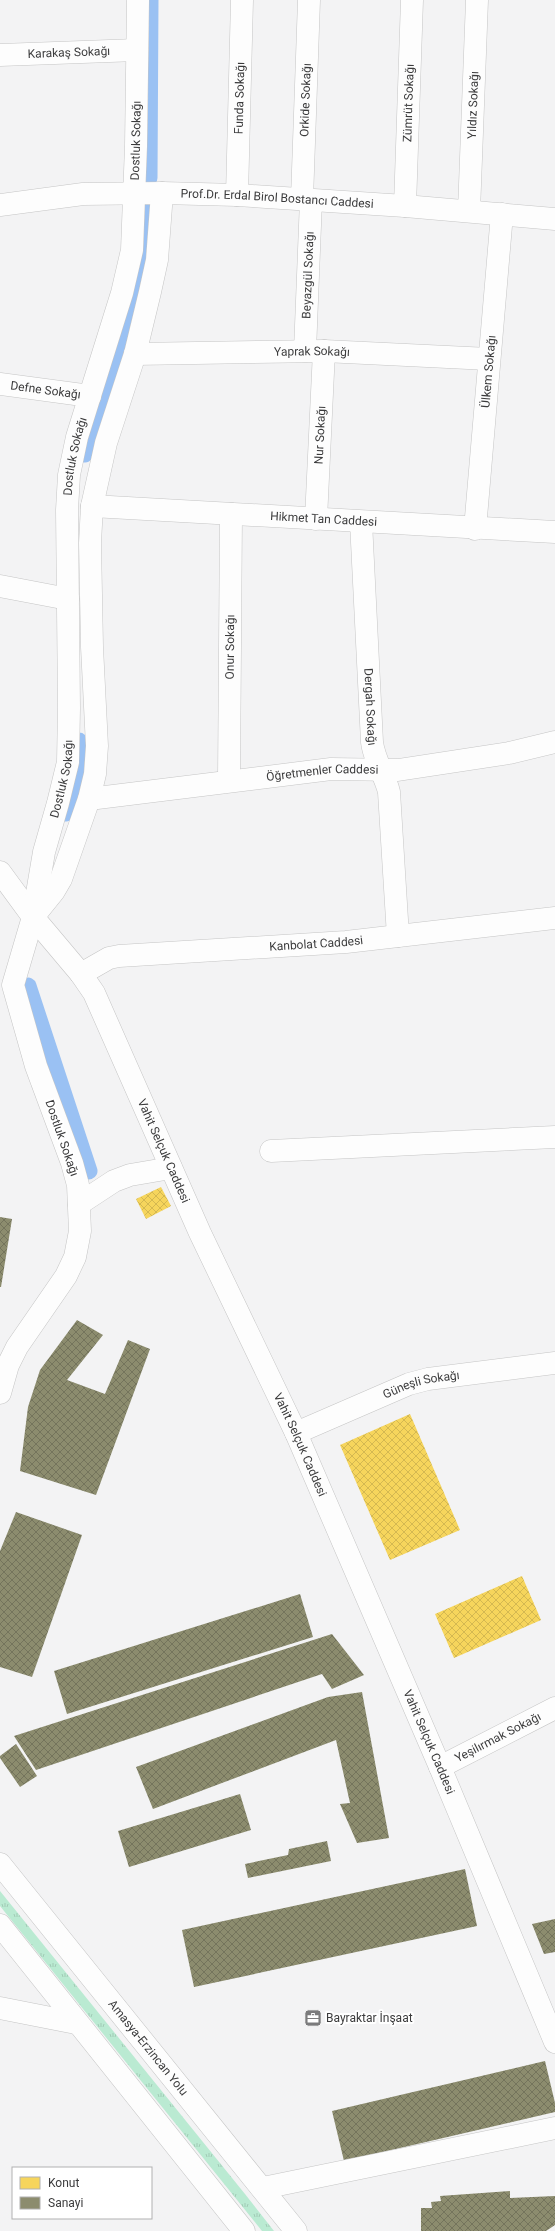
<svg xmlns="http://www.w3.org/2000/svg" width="555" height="2231" viewBox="0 0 555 2231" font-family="Roboto,sans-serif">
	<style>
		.grass { fill: url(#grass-tufts) }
		.homes { fill: url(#homes-cross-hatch) }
		.industry { fill: url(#industry-cross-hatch) }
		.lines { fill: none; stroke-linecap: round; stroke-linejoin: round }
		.canal { stroke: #9ac1f3; stroke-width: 17 }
		.minor-casing { stroke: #c5c5c5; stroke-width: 23 }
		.highway-casing { stroke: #c5c5c5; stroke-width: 23 }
		.minor { stroke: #fdfdfd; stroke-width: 22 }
		.highway { stroke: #fdfdfd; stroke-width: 22 }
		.labels { text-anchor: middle; stroke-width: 4; stroke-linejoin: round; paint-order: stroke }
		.street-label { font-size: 12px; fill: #3b3b3c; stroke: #fff }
		.poi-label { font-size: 12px; fill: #3b3b3c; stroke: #fff; text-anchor: start }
	</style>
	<defs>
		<pattern id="grass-tufts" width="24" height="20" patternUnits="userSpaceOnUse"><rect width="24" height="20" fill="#baead2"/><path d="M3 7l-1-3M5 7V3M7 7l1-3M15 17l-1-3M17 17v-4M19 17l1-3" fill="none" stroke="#a1cab5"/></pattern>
		<pattern id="homes-cross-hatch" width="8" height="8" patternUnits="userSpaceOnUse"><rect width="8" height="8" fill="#f6d55c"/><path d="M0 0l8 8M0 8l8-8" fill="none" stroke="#d4b851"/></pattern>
		<pattern id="industry-cross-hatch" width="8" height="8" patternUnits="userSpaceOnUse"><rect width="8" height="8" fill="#8c8c6e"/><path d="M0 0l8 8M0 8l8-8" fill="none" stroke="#74745c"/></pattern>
	</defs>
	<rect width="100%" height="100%" fill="#f3f3f4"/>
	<path class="grass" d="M0,1891L245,2194L274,2231H262L0,1906Z"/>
	<g class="homes">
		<path d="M161,1187L171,1206L146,1219L136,1199Z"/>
		<path d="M410,1414L460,1530L390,1560L340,1445Z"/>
		<path d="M522,1576L541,1620L454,1658L435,1614Z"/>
	</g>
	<g class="industry">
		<path d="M0,1217L12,1219L1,1287H0Z"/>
		<path d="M77,1320L103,1335L67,1380L105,1394L128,1340L150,1349L96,1495L20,1471L28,1407L40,1370Z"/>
		<path d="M16,1512L82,1535L32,1677L0,1667V1551Z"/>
		<path d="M300,1594L313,1637L67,1714L54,1671Z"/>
		<path d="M332,1634L364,1675L332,1689L322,1674L36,1770L14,1736Z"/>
		<path d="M362,1692L389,1838L357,1843L340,1804L350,1803L336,1740L153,1809L136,1767L328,1697Z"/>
		<path d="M16,1744L37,1776L20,1787L0,1758V1756Z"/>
		<path d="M240,1794L251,1830L129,1867L118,1831Z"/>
		<path d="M327,1841L331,1861L248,1878L245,1864L288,1855L289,1849Z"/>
		<path d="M465,1869L477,1926L194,1987L182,1930Z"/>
		<path d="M555,1919V1952L544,1954L532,1924Z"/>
		<path d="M545,2061L555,2103V2112L344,2161L332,2111Z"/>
		<path d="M510,2191V2198L555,2196V2225L546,2231H421V2208H432L431,2202L441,2201L440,2196Z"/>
	</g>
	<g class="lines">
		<g class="canal">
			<path d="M149,178L150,0"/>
			<path d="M85,454L143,261L149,207"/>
			<path d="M66,813L79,768V741"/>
			<path d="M28,986L89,1171"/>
		</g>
		<defs>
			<g id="minor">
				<path id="s1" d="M0,55L137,50"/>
				<path id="s2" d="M237,195L242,0"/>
				<path id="s3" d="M302,199L309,0"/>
				<path id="s4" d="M0,205L83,194L162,193L237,195L405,206L555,219"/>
				<path id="s5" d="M405,206L412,0"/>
				<path id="s6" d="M469,211L477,0"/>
				<path id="s7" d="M305,351L311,200"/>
				<path id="s8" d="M135,354L324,351L489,359"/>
				<path id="s9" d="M0,384L90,396"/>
				<path id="s10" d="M92,506L555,532"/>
				<path id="s11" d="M316,519L324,351"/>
				<path id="s12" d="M361,522L372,742C374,760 385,775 389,792L398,936"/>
				<path id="s13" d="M475,529L502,214"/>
				<path d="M0,586L68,599"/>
				<path id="s14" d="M229,780L231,514"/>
				<path id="s15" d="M89,799L331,769L398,770L509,753L555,742"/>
				<path id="s16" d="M0,872L33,917L81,974L94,993L200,1233L296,1433L440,1767L555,2042"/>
				<path d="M33,917L54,891L61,879L89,799L95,774L97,746L92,647L90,543L92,506L106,443L135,354L150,292L157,260L162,193"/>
				<path id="s17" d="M81,974L109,958L119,956L346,942L555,918"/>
				<path d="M271,1151L555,1137"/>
				<path d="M79,1204L114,1181L130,1175L171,1168"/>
				<path id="s18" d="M0,1393L8,1365L17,1347L66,1276L75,1257L80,1231L78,1185L72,1163L36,1066L13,985L33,917L44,852L58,803L68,762L69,708L67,510L69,475L77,437L122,293L132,250L136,146L138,0"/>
				<path id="s19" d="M296,1433L409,1384L428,1379L555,1363"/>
				<path id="s20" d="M440,1767L555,1708"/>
				<path d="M0,2008L76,2023"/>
				<path d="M263,2188L555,2128"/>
			</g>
			<g id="highway">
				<path id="s21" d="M0,1864L296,2231"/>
				<path d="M0,1925L244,2231"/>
			</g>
		</defs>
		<use href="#minor" class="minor-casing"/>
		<use href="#highway" class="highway-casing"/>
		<use href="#minor" class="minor"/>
		<use href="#highway" class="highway"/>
	</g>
	<defs>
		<symbol id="office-square" viewBox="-11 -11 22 22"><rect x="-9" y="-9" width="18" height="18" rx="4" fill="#7b7b7c" stroke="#fff"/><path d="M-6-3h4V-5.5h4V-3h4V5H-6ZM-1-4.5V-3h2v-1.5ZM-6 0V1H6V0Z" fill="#fff"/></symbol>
	</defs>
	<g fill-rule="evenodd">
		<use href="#office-square" x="303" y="2008" width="20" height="20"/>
	</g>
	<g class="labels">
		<g class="street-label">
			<text dy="4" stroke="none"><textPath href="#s1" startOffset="69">Karakaş Sokağı</textPath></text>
			<text dy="4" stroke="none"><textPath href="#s2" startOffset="97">Funda Sokağı</textPath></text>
			<text dy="4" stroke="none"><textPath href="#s3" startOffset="99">Orkide Sokağı</textPath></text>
			<text dy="4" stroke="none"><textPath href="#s5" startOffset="103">Zümrüt Sokağı</textPath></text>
			<text dy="4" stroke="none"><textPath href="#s6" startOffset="106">Yıldız Sokağı</textPath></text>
			<text dy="4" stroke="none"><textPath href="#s18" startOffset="1300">Dostluk Sokağı</textPath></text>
			<text dy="4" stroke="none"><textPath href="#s4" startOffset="278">Prof.Dr. Erdal Birol Bostancı Caddesi</textPath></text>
			<text dy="4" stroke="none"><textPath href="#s7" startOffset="76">Beyazgül Sokağı</textPath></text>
			<text dy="4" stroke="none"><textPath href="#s8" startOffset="177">Yaprak Sokağı</textPath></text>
			<text dy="4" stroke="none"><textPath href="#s13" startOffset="158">Ülkem Sokağı</textPath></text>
			<text dy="4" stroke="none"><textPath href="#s9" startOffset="46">Defne Sokağı</textPath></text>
			<text dy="4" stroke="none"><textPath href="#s11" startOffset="84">Nur Sokağı</textPath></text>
			<text dy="4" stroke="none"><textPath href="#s18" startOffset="976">Dostluk Sokağı</textPath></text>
			<text dy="4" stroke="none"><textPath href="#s10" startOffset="232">Hikmet Tan Caddesi</textPath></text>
			<text dy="4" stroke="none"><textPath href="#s14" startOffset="133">Onur Sokağı</textPath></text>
			<text dy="4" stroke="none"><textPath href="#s12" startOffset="185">Dergah Sokağı</textPath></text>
			<text dy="4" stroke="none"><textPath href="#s15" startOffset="235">Öğretmenler Caddesi</textPath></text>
			<text dy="4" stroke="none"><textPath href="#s18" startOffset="652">Dostluk Sokağı</textPath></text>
			<text dy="4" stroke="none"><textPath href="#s17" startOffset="240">Kanbolat Caddesi</textPath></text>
			<text transform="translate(62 1138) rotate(71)" y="4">Dostluk Sokağı</text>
			<text dy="4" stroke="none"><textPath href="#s16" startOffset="326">Vahit Selçuk Caddesi</textPath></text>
			<text dy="4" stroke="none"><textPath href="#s19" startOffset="135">Güneşli Sokağı</textPath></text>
			<text dy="4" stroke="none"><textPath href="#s16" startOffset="650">Vahit Selçuk Caddesi</textPath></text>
			<text dy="4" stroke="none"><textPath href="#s20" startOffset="65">Yeşilırmak Sokağı</textPath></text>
			<text dy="4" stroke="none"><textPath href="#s16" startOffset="974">Vahit Selçuk Caddesi</textPath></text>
			<text dy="4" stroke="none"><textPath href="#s21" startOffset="236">Amasya-Erzincan Yolu</textPath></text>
		</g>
		<g class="poi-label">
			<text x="326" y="2022">Bayraktar İnşaat</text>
		</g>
	</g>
	<rect x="12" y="2167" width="140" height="52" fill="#ffffff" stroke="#b1b1b1"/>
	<rect x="20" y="2177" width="20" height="12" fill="#f6d55c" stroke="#b1b1b1"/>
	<text x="48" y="2187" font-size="12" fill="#3b3b3c">Konut</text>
	<rect x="20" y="2197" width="20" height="12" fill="#8c8c6e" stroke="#b1b1b1"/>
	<text x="48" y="2207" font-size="12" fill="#3b3b3c">Sanayi</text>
</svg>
